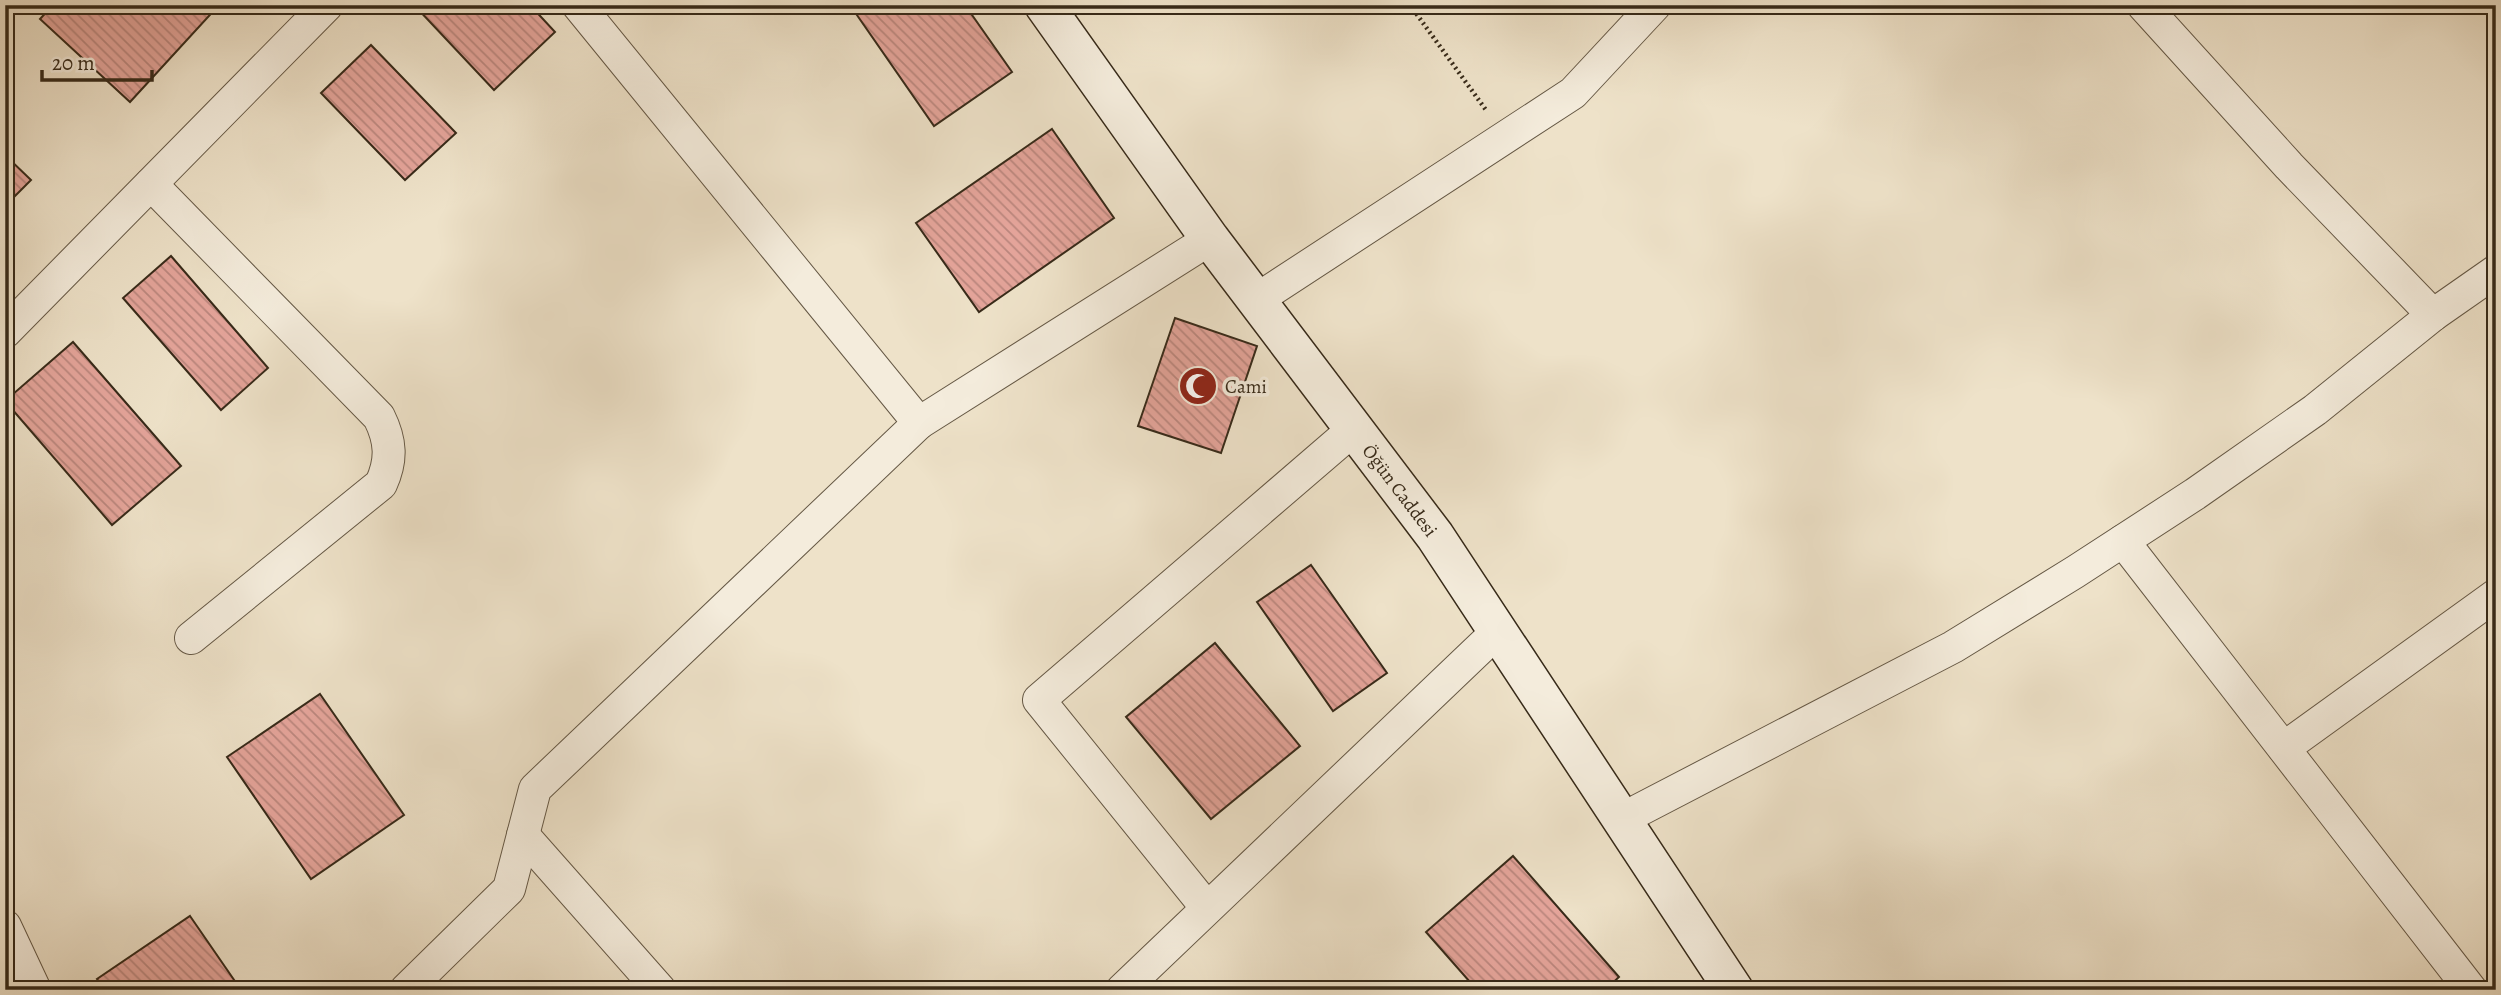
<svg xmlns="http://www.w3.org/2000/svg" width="2501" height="995" viewBox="0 0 2501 995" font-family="Alegreya,serif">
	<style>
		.building { fill: url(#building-back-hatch); stroke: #372a19; stroke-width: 2 }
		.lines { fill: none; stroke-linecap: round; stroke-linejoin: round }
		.street-casing { stroke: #655845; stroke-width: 34 }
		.secondary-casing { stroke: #372a19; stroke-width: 41 }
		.path { stroke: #372a19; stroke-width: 4.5; stroke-dasharray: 2 3.5; stroke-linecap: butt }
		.street { stroke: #f4ecdc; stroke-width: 32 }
		.secondary { stroke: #f4ecdc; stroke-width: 38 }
		.labels { text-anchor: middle; stroke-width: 7; stroke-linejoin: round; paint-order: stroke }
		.poi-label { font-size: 19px; fill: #372a19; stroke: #f4ecdc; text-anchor: start }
		.street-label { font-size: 19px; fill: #372a19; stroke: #f4ecdc }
	</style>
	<defs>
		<pattern id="building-back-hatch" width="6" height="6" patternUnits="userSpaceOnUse" patternTransform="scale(1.75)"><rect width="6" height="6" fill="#e4a49a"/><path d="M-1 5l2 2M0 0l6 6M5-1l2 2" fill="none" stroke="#ba867d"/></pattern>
	</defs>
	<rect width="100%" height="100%" fill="#eee2c9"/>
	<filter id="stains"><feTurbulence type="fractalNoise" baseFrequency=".00286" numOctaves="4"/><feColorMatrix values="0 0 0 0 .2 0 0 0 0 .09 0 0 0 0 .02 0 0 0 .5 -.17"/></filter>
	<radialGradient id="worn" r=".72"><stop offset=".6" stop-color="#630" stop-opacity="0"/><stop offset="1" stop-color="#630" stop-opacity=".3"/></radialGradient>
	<g class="building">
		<path d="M53,5H219L130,102L40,19Z"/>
		<path d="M414,5H530L555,32L494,90Z"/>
		<path d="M850,5H965L1012,72L934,126Z"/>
		<path d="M371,45L456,133L405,180L321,93Z"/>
		<path d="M1052,129L1114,218L979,312L916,223Z"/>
		<path d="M5,155L31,180L5,206Z"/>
		<path d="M171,256L268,368L221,410L123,298Z"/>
		<path d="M1175,318L1257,346L1221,453L1138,426Z"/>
		<path d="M73,342L181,466L112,525L5,401Z"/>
		<path d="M1311,565L1387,673L1333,711L1257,602Z"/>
		<path d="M1215,643L1300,746L1211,819L1126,717Z"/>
		<path d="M320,694L404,815L311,879L227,757Z"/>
		<path d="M1513,856L1619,977L1605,990H1477L1426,932Z"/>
		<path d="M190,916L241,990H105L97,979Z"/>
	</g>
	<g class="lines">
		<defs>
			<g id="street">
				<path d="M578,5L919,423"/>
				<path d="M2143,5L2289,166L2433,315"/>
				<path d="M151,184L379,417C391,441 392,460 381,484L191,638"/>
				<path d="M1256,300L1573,93L1655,5"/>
				<path d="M5,332L327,5"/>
				<path d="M2123,541L2471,990"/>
				<path d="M2284,748L2496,595"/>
				<path d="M1622,819L1953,647L2075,572L2195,494L2315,410L2433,315L2496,271"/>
				<path d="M523,835L660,990"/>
				<path d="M1207,908L1039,700L1354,429"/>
				<path d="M5,926L35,990"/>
				<path d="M406,990L509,889L535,789L919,423L1210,239"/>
				<path d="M1122,990L1498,631"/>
			</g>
			<g id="secondary">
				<path id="s1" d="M1044,5L1210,239L1435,536L1734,990"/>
			</g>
		</defs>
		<use href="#street" class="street-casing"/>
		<use href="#secondary" class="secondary-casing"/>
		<path class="path" d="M1410,5L1486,110"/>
		<use href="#street" class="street"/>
		<use href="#secondary" class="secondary"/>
	</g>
	<defs>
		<symbol id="mosque-disc" viewBox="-11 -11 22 22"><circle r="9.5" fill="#8f2418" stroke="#f4ecdc"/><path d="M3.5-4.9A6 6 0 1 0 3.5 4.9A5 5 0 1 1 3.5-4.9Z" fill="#fff"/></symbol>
	</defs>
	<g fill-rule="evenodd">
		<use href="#mosque-disc" x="1176" y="364" width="44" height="44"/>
	</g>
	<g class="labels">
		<g class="poi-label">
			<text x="1225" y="393">Cami</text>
		</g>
		<g class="street-label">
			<text dy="7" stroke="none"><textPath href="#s1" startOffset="602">Öğün Caddesi</textPath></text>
		</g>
	</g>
	<rect width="2501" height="995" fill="none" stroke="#eee2c9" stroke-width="28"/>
	<rect x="7" y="7" width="2487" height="981" fill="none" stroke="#372a19" stroke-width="3.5"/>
	<rect x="14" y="14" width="2473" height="967" fill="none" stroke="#372a19" stroke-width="2"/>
	<path d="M42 70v10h110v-10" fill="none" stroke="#372a19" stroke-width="3.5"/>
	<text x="52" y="70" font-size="21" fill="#372a19" stroke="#f4ecdc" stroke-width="5" paint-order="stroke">20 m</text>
	<rect width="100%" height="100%" filter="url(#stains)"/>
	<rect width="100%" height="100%" fill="url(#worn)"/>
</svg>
